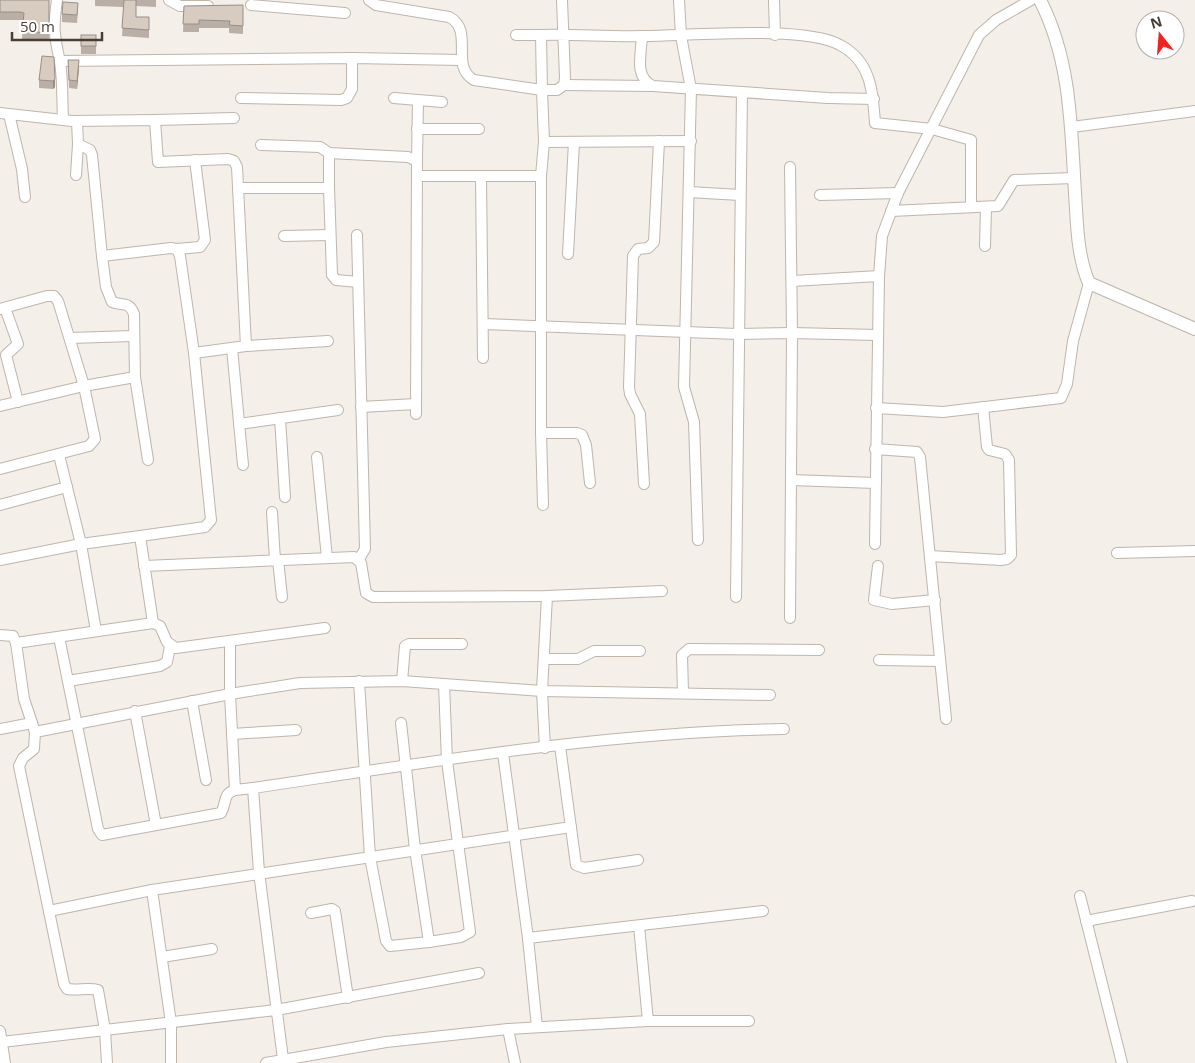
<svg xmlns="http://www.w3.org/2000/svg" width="1195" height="1063" viewBox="0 0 1195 1063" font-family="'Open Sans',sans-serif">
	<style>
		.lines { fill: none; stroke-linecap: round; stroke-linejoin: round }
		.minor-casing { stroke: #bfb5ab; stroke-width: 12 }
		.tertiary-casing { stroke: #bfb5ab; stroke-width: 14 }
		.minor { stroke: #fff; stroke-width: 10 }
		.tertiary { stroke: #fff; stroke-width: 12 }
		.wall { fill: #baafa6 }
		.shaded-wall { fill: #978f87 }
		.building { fill: #d8ccc1; stroke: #978f87 }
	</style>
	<rect width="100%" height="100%" fill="#f4efe9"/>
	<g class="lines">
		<defs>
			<g id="minor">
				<path d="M57,0C53,27 54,35 60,62C63,80 62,101 63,120"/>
				<path d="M169,0L180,6H208"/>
				<path d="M369,0L376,5L449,17C475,30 449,66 474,80L542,90L544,142L541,176V433L543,505"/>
				<path d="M562,0L565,78L564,85L557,90H542L541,35C575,34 609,37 644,36C689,36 804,25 840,45C871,61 873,92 875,123L932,129L971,140V207"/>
				<path d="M679,0L681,36L691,89L684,387L694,422L698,540"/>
				<path d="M774,0L775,35"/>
				<path d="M251,5L345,13"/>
				<path d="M516,35H541"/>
				<path d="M642,36C641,56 634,77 653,86L828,98L874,99"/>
				<path d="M60,61L352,58L462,60"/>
				<path d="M564,85L651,86"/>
				<path d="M241,98L341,100L347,98L352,89V58"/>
				<path d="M394,98L442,102"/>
				<path d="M0,113L72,121L155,120L158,162L228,159L234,161L237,167L246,346L194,353L180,256L177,249L171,248L102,256L106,287L112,302C123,306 129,301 134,314L135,377L148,460"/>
				<path d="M9,114L22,169L25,197"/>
				<path d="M155,120L234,118"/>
				<path d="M77,121L78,144L90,150L92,155L102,256"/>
				<path d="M1072,127L1195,111"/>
				<path d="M417,129H479"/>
				<path d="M544,142L691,141"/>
				<path d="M261,145L320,147L329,153L408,157L417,161L416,414"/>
				<path d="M417,161L418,101"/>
				<path d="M76,175L78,144"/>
				<path d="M418,176H541"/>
				<path d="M481,177L483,358"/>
				<path d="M240,188H329V153"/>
				<path d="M329,188L332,275L336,280L358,282"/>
				<path d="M689,192L740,195"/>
				<path d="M820,195L898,193"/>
				<path d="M891,211L998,206L1014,180L1074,178"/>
				<path d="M357,235L365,549L359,559"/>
				<path d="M284,236L329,235"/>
				<path d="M985,246L986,207"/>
				<path d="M177,249L200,247L205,240L195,160"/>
				<path d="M568,254L574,142"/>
				<path d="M792,281L879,276"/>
				<path d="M5,308L18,344L6,355L18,402"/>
				<path d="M0,309L47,296H54L58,301L84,386L0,406"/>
				<path d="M483,324L737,334L792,333L878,335"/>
				<path d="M70,338L133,336"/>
				<path d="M246,346L328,341"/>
				<path d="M232,348L243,465"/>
				<path d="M361,407L416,404"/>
				<path d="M876,408L943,412L1061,398L1067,384L1073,341L1089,283"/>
				<path d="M280,418L285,497"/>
				<path d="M239,424L338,410"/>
				<path d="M541,433H577L582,435L586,445L590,483"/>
				<path d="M875,449L917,452L920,457L946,719"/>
				<path d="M59,455L81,544L96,631"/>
				<path d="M317,457L327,558"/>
				<path d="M0,469L89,446L95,439L84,386L135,377"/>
				<path d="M791,480L876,483"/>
				<path d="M644,484L640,414L630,394L629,387L633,256L638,249L648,248L654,242L659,141"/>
				<path d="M0,505L67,487"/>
				<path d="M272,512L275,560"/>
				<path d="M140,536L205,527L211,520L194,353"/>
				<path d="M875,544L879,276L882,236L898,193L979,35L996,20L1031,0"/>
				<path d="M1117,553L1195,551"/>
				<path d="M930,556L1001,560L1007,559L1011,555L1009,460L1005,454L989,450L987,447L983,407"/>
				<path d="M0,560L81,544L140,536L153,623L16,643"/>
				<path d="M278,560L282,597"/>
				<path d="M144,566L354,557L361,563L366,593L373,597L547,596L662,591"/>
				<path d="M878,566L874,600L892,604L935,600"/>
				<path d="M736,597L742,92"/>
				<path d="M790,618L792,333L790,167"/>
				<path d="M153,623L160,626L167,642L176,648L325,628"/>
				<path d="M0,635L13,636L16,643L24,699L35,732L230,694L300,683L402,681L542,691L770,695"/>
				<path d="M59,637L98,829L102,835L156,825"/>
				<path d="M230,642V694L235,790L253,788"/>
				<path d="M544,659H578L594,651H640"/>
				<path d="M879,660L940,661"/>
				<path d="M68,681L160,666L167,662L170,646"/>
				<path d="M359,681L370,857L386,941L390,946L429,942L415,849L401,723"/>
				<path d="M402,681L405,646L409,644H462"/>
				<path d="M683,693L682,655L689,649L819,650"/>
				<path d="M192,701L206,780"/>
				<path d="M135,711L156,825L221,813C227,803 222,794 235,790"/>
				<path d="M0,729L32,723"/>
				<path d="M35,732L34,749L23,758L19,766L64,984L67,989C78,991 88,987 98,990L105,1030L276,1010L479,973"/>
				<path d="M232,734L296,730"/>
				<path d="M560,746L576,865L584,868L638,860"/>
				<path d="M545,748L542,691L547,596"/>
				<path d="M503,753L528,938L763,911"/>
				<path d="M1080,896L1122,1063"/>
				<path d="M49,911L152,890"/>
				<path d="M311,913L332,909L335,911L348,998"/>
				<path d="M1086,921L1192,901"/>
				<path d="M528,938L537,1027"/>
				<path d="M429,942L461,937L470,932L447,761L444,684"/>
				<path d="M162,957L212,949"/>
				<path d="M648,1021H749"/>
				<path d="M0,1031L5,1063"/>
				<path d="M2,1042L105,1030L107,1063"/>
				<path d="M283,1059L259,872L253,788C429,762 607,732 784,729"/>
				<path d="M171,1063V1023L152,890L571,827"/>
				<path d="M266,1063L386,1042L508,1029"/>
				<path d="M515,1063L508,1029L648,1021L639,926"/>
			</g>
			<path id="tertiary" d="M1040,0C1071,60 1071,127 1075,193C1077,222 1077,256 1089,283L1195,329"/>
		</defs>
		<use href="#minor" class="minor-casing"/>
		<use href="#tertiary" class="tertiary-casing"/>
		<use href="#minor" class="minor"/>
		<use href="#tertiary" class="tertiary"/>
	</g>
	<g class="wall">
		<path d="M0,0H49V41L22,39L23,21L20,20H0Z"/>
		<path d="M95,0H156V7L136,6V17L149,25V38L122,36L124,7L95,6Z"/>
		<path d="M243,5V34L229,33V28H199V32H183L184,6Z"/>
		<path d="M78,11L77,23L62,22V14Z"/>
		<rect x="81" y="35" width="15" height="19"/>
		<path d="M54,57L55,87L53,89L39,88V80Z"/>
		<path d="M68,60L79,68L77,89L69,88Z"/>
	</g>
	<g class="shaded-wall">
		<path d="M79,60V68L77,89V81Z"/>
		<path d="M55,79V87L53,89V81Z"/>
	</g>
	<g class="building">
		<path d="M0,0H49V33L22,31L24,13L20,12H0Z"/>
		<path d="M124,0H136V17H149V30L122,28Z"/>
		<path d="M63,2L78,3L77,15L62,14Z"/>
		<path d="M243,5V26L229,25L230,21L199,20V24H183L184,6Z"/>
		<rect x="81" y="35" width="15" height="11"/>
		<path d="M42,56L54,57L55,79L53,81L39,80Z"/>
		<path d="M68,60H79L77,81L69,80Z"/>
	</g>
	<g transform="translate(1160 35) rotate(343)"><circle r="24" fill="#ffffff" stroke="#b5b2af"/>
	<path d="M0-4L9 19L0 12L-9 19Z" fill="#f12322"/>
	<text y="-8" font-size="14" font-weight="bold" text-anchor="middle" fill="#473e37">N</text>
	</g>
	<path d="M12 32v8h90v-8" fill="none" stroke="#473e37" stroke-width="2.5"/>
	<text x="20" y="32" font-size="15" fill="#473e37" stroke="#ffffff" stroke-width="4" paint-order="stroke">50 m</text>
</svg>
